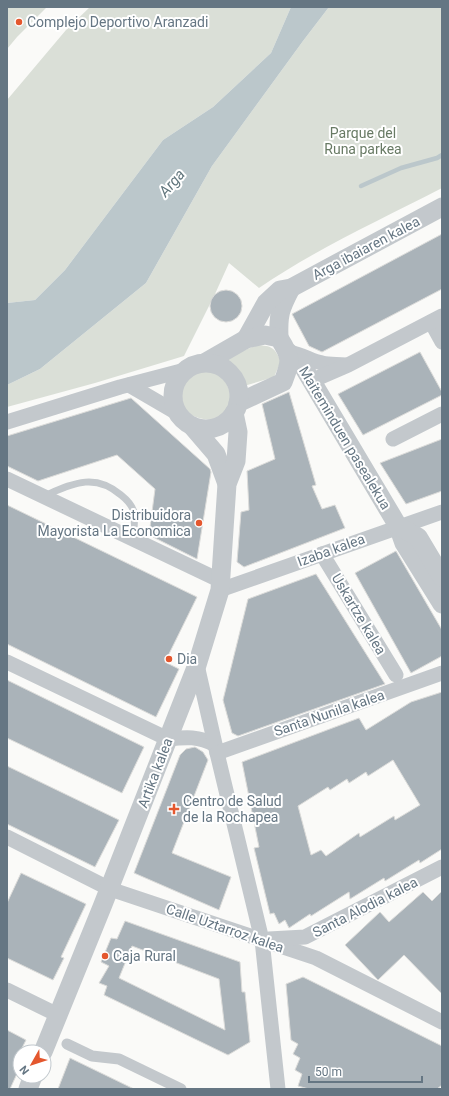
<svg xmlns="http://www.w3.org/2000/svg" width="449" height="1096" viewBox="0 0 449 1096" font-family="Roboto,sans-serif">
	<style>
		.green { fill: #dadfd7 }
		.water { fill: #bbc7cb }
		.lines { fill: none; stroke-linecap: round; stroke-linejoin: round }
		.stream { stroke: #bbc7cb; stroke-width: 4.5 }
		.building { fill: #aab3b9; stroke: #dcdcda; fill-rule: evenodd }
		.service { stroke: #c3c8cc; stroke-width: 7 }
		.pedestrian { stroke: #c3c8cc; stroke-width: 11 }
		.minor { stroke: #c3c8cc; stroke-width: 15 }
		.tertiary { stroke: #c3c8cc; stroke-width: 19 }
		.poi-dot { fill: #e4572e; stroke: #fff; stroke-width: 1.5 }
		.labels { text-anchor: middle; stroke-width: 4; stroke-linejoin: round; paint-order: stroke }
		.poi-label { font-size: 14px; fill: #657683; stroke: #fff; text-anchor: start }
		.park-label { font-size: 14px; fill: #687a64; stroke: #fff }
		.street-label { font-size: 14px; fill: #657683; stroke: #fff }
		.water-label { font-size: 15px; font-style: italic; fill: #60757c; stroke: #fff }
	</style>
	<rect width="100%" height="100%" fill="#fafaf8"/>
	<g class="green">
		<path d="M7,7H47L17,37L7,49Z"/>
		<path d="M90,7H291L271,53L213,107L163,140L65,270L35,300L7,303V100L66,30Z"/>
		<path d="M329,7H442V188C380,220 316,249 259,288L229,263L215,294L184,356L95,383L7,407V385L40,369L146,283L212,166L303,41Z"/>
		<path d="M257,345C272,346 274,347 281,361L274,377L244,386L239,378L223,362L230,356Z"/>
		<path d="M208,370C211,371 216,372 219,374C228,381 235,400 226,410C225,412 222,415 220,417C210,422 193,419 186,410C180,401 180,385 188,378C193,373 201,371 208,370Z"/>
	</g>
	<path class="water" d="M291,7H329L303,41L212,166L146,283L40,369L7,385V303L35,300L65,270L163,140L213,107L271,53Z"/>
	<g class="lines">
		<path class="stream" d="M361,186L401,168L437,158L442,155"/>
	</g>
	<g class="building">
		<path d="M442,234V289L322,352L309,346L292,314Z"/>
		<circle cx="226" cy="306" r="16"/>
		<path d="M420,352L442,392V395L363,435L338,394Z"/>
		<path d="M289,392L316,485L312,486L322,509L335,505L345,528L244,567L237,562L241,512L249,510L247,471L275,459L262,404Z"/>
		<path d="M131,398L210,469L211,472L197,559L149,535L155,489L117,455L38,481L7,466V436Z"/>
		<path d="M442,439V491L406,504L380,463Z"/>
		<path d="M7,505L197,597L165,662L179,669L156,717L7,644Z"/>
		<path d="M396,551L442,630V656L411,673L355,573Z"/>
		<path d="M316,574L385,684L238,736L232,733L223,700L248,599Z"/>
		<path d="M7,680L144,747L122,793L7,738Z"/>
		<path d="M442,692V849L420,863L419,860L385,881L384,878L350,899L349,892L311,916L310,914L289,928L285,920L279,924L274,913L270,914L254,848L259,847L242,762L359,718L366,730L411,702ZM393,760L420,805L395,820L394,816L360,837L359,833L326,856L321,850L311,855L298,806L328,787L330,790L347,779L349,783L366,772L368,776Z"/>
		<path d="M195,747L203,752L208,760L172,853L231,877L219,910L134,873L180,755L186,749Z"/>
		<path d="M7,766L119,820L95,867L7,824Z"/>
		<path d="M21,873L86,904L61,957L64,958L53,980L7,958V903Z"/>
		<path d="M442,891V994L404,955L378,980L345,945L380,912L389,922L423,892L432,901Z"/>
		<path d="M125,921L240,962L242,992H245L250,1042L228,1055L104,995L107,986L99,983L109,966L101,962L111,938L117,939ZM132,946L219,979L225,1030L119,978Z"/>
		<path d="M303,977L442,1046V1085L437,1089H309L298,1086L302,1074L295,1070L300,1058L293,1054L298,1044L291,1040L286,984Z"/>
		<path d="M7,1030L26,1040L20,1052V1067L10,1089H7Z"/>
		<path d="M70,1058L134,1089H58Z"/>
	</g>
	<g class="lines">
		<path class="service" d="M44,496C72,484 94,472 121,495C126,499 132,505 134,512C135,520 134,531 133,540"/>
		<path class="pedestrian" d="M67,1044L92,1056L119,1059L181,1089"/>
		<g class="minor">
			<path d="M431,322L442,342"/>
			<path d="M291,353C302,354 311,361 322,363C330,365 338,364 345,365"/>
			<path d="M310,379L318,378L348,365L442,316"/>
			<path d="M129,385L177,413"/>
			<path d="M7,422L120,387L185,370"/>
			<path d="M393,439L442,414"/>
			<path d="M7,479L221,581"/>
			<path d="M322,554L396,675"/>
			<path d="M220,590L442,512"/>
			<path d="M7,662L168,739C186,737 199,736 215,745"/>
			<path d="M197,665L217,753L262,940L278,1089"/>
			<path d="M217,753L442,673"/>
			<path d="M7,837L110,889L316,958L442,1022"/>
			<path d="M269,939L305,937L442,867"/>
			<path d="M7,990L58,1015"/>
		</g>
		<g class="tertiary">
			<path d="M279,338C278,315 280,309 291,288"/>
			<path d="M246,339L266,303L280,290L291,288L442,207"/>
			<path d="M288,352L301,363L398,526L404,543L442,604"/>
			<path d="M206,362L246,339L265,335L279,338C292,358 291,361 283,382L238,403"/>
			<circle cx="206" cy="396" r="33"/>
			<path d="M192,426L216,454L227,484"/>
			<path d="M398,526L418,537L442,577"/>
			<path d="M43,1052L102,907L197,665L220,590L227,484L236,461L238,432L234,413"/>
			<path d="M28,1089L33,1076"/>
		</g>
	</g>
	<g class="poi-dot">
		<circle cx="19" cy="22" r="4"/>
		<circle cx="199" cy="523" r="4"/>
		<circle cx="169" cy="659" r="4"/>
		<path d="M172 803h4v4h4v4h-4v4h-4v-4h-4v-4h4z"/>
		<circle cx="105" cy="956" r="4"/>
	</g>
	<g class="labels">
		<g class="poi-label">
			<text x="27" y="27">Complejo Deportivo Aranzadi</text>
			<text x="191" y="520" text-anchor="end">Distribuidora<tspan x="191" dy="16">Mayorista La Economica</tspan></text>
			<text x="177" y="664">Dia</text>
			<text x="183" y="806">Centro de Salud<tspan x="183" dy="16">de la Rochapea</tspan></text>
			<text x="113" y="961">Caja Rural</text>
		</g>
		<g class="park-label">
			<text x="363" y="138">Parque del<tspan x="363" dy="16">Runa parkea</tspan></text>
		</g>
		<g class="street-label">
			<text transform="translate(366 248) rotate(-28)" y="5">Arga ibaiaren kalea</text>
			<text transform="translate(345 438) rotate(59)" y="5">Maiteminduen pasealekua</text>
			<text transform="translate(331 550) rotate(-20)" y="5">Izaba kalea</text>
			<text transform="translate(359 614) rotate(59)" y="5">Uskartze kalea</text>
			<text transform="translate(329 713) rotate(-19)" y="5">Santa Nunila kalea</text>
			<text transform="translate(155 773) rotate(-69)" y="5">Artika kalea</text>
			<text transform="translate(365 907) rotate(-27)" y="5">Santa Alodia kalea</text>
			<text transform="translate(225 928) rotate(19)" y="5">Calle Uztarroz kalea</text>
		</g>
		<g class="water-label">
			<text transform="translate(172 183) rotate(-49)" y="5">Arga</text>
		</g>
	</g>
	<rect width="449" height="1096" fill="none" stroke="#657683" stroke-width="16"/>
	<g transform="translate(32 1064) rotate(231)"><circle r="19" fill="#ffffff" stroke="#c1c8cd"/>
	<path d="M0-3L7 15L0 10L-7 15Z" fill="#e4572e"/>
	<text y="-6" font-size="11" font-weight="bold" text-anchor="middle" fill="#657683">N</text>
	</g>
	<path d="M309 1076v6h113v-6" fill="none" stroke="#657683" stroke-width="2"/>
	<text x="315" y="1076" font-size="12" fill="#657683" stroke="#ffffff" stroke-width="3" paint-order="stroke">50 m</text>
</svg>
